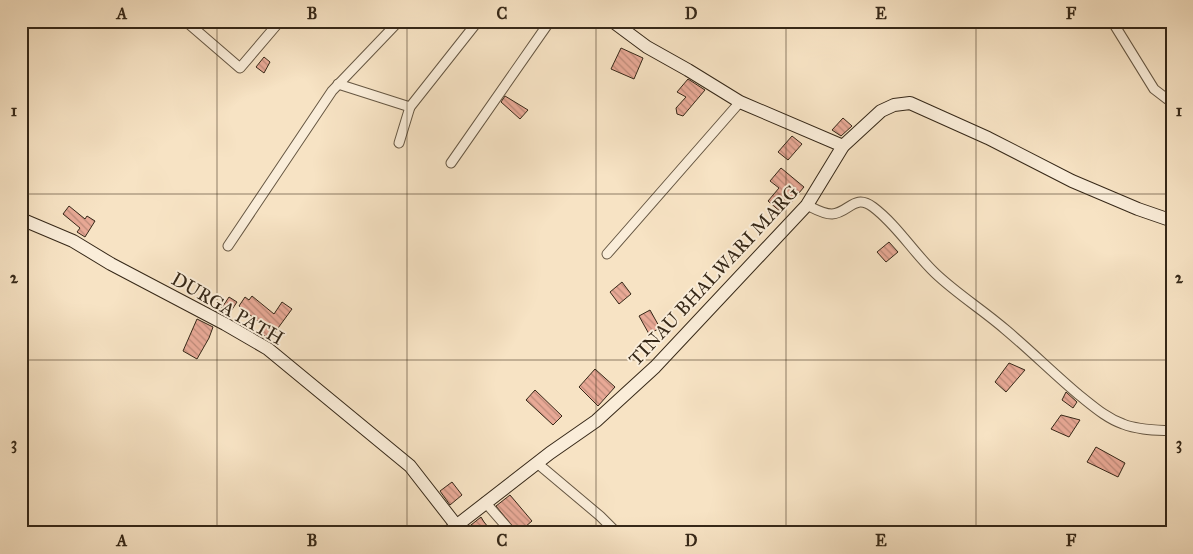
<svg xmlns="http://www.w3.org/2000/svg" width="1193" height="554" viewBox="0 0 1193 554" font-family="'IM FELL Great Primer',serif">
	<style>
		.building { fill: url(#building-back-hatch); stroke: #362818 }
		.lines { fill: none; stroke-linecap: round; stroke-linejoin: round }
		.street-casing { stroke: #665743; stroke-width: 11 }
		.secondary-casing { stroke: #362818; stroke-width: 14 }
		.street { stroke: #faedd9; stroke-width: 9 }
		.secondary { stroke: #faedd9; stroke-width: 12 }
		.grid { fill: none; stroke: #362818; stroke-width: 1; stroke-opacity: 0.55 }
		.labels { text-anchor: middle; stroke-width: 4; stroke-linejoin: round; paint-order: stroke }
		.street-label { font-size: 19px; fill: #362818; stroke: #faedd9 }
		.neatline { fill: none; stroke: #362818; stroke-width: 2 }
		.grid-label { font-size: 16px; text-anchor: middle; font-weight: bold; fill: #362818 }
	</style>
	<defs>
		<pattern id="building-back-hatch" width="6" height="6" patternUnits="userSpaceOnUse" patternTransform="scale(1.25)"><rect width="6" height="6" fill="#e8a996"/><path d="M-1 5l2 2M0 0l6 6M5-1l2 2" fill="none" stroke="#bd8a79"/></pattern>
	</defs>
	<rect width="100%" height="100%" fill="#f7e3c4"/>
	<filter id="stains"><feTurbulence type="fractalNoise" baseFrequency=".004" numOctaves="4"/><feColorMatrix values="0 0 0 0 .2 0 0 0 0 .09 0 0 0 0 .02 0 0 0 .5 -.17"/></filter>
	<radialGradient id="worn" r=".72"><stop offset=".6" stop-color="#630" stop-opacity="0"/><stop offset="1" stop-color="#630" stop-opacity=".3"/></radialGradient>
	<g class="building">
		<path d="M621,48L643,58L634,79L611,69Z"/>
		<path d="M264,57L270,62L264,73L256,67Z"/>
		<path d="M688,79L705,90L683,116L677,114L676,108L686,97L677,92Z"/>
		<path d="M505,96L528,110L520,119L501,102Z"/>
		<path d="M843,118L852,126L841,136L832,130Z"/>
		<path d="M792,136L802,144L788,160L778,152Z"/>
		<path d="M781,168L804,187L782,213L768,201L779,188L770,181Z"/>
		<path d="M69,206L85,219L87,216L95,221L85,237L77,232L80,228L63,214Z"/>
		<path d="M889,242L898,252L886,262L877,252Z"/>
		<path d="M622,282L631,294L619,304L610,292Z"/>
		<path d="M252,296L274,314L282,302L292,309L270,339L260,333L265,327L239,306L245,297L249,300Z"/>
		<path d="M229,297L237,302L229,314L221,309Z"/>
		<path d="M650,310L660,328L649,334L639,316Z"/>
		<path d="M197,319L213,327L209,338L197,359L183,351Z"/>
		<path d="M1009,363L1025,370L1006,392L995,382Z"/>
		<path d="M595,369L615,387L598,406L579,387Z"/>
		<path d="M535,390L562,416L553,425L526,400Z"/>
		<path d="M1066,392L1077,402L1073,408L1062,400Z"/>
		<path d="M1061,415L1080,420L1069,437L1051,429Z"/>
		<path d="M1096,447L1125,463L1118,477L1087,462Z"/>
		<path d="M452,482L462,495L450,505L440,491Z"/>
		<path d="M510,495L532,521L518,533L496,506Z"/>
		<path d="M481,517L484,522L493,533H469L466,529Z"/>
	</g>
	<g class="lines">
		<defs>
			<g id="street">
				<path d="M192,21L189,24L240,68L280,21"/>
				<path d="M1112,21L1154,89L1167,99L1172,100"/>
				<path d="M338,84L410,107"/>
				<path d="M399,143L410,107L478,21"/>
				<path d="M451,163L550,21"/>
				<path d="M807,205C815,209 823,214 832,214C849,213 854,193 873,207C897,225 913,252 935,273C957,294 983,310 1006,330C1031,351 1054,374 1079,395C1093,406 1106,418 1123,424C1138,430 1156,430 1172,431"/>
				<path d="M228,246L332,91L399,21"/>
				<path d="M607,254L740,102"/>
				<path d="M537,463L600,516L617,533"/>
				<path d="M485,502L512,533"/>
			</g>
			<g id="secondary">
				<path d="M612,21L647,47L688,70L740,102L843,146"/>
				<path d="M21,219L73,241L111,264L225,324L268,349L410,466L456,525"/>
				<path d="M447,533L550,453L596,421L655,367L807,205L843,146L881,111L894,105L910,103L988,138L1072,181L1138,209L1167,219L1172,218"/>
			</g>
		</defs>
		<use href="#street" class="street-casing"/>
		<use href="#secondary" class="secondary-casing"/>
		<use href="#street" class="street"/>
		<use href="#secondary" class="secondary"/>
	</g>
	<path class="grid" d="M217,21V533M407,21V533M596,21V533M786,21V533M976,21V533M21,194H1172M21,360H1172"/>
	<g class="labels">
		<g class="street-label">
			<text transform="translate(713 275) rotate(-47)" y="7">TINAU BHALWARI MARG</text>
			<text transform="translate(228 308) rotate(30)" y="7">DURGA PATH</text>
		</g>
	</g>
	<rect width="1193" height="554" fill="none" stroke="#f7e3c4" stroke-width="55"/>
	<rect x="28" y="28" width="1138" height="498" class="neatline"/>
	<g class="grid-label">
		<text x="122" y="19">A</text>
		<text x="312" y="19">B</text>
		<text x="502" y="19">C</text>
		<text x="691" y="19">D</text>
		<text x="881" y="19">E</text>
		<text x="1071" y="19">F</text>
		<text x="14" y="116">1</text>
		<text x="1179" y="116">1</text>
		<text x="14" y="283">2</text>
		<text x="1179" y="283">2</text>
		<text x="14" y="449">3</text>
		<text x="1179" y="449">3</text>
		<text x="122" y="546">A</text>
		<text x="312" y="546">B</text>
		<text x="502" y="546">C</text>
		<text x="691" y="546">D</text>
		<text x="881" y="546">E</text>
		<text x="1071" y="546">F</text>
	</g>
	<rect width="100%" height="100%" filter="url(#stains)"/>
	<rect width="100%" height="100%" fill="url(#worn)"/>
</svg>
